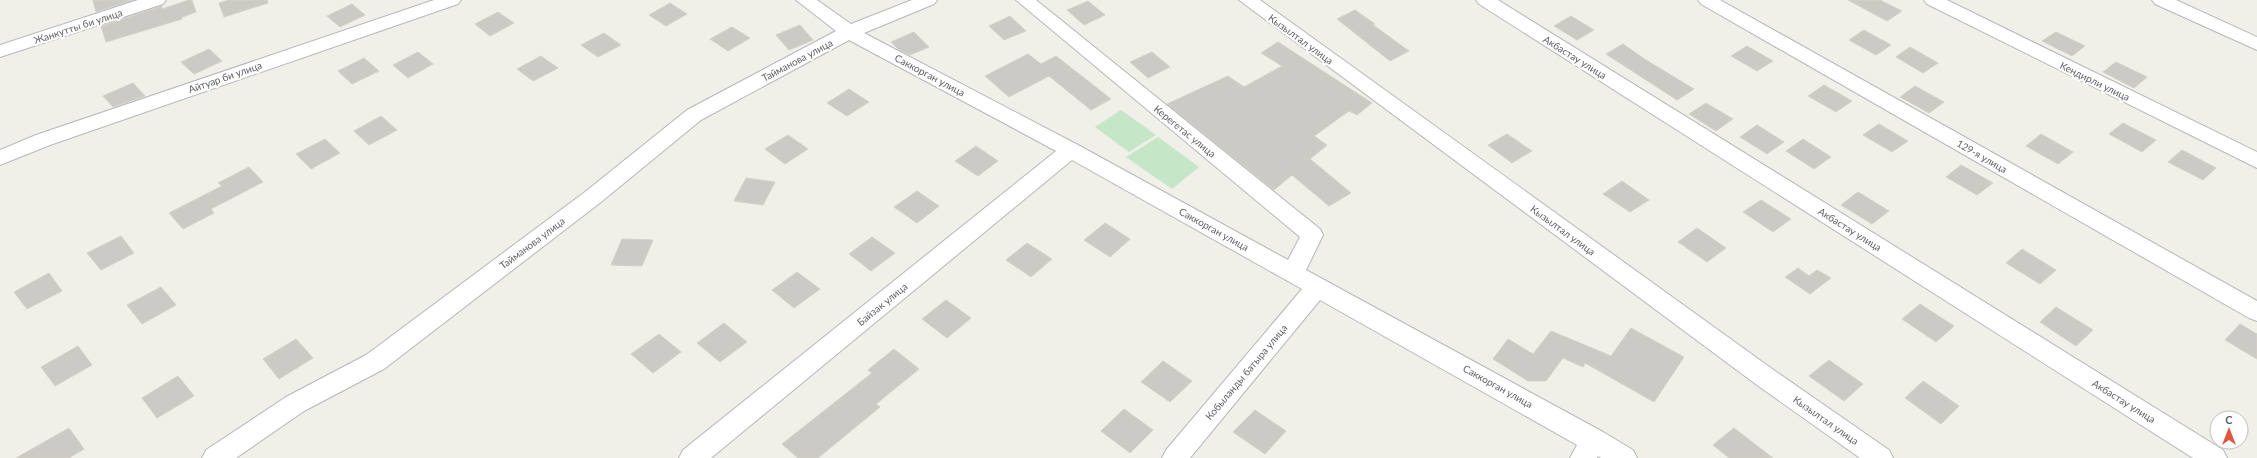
<svg xmlns="http://www.w3.org/2000/svg" width="2257" height="458" viewBox="0 0 2257 458" font-family="Lato,sans-serif">
	<style>
		.green { fill: #c6e6c8 }
		.building { fill: #cccac4; stroke: #d5d1c6 }
		.lines { fill: none; stroke-linecap: round; stroke-linejoin: round }
		.street-casing { stroke: #b5b7bb; stroke-width: 2 }
		.street { fill: #fff; fill-rule: evenodd }
		.labels { text-anchor: middle; stroke-width: 4; stroke-linejoin: round; paint-order: stroke }
		.street-label { font-size: 10px; fill: #5f6267; stroke: #fff }
	</style>
	<rect width="100%" height="100%" fill="#f0efe8"/>
	<g class="green">
		<path d="M1121,110L1156,135L1129,152L1095,127Z"/>
		<path d="M1158,137L1199,167L1172,189L1126,157Z"/>
	</g>
	<g class="building">
		<path d="M93,0H133L96,12Z"/>
		<path d="M189,0H192L196,12L182,17V19L106,42L101,26L162,6V9Z"/>
		<path d="M229,0H267L268,3L224,17L219,3Z"/>
		<path d="M1848,0H1880L1902,11L1887,21Z"/>
		<path d="M1088,1L1105,15L1084,25L1067,10Z"/>
		<path d="M670,3L687,14L666,26L649,15Z"/>
		<path d="M352,4L365,15L340,27L327,16Z"/>
		<path d="M1355,10L1375,24L1373,25L1409,51L1390,61L1337,19Z"/>
		<path d="M498,12L514,23L490,36L475,24Z"/>
		<path d="M1010,16L1026,31L1004,40L989,26Z"/>
		<path d="M1571,16L1594,30L1577,40L1554,26Z"/>
		<path d="M800,25L813,40L789,50L776,35Z"/>
		<path d="M732,27L750,38L728,51L710,39Z"/>
		<path d="M1864,30L1891,45L1876,55L1849,40Z"/>
		<path d="M914,32L929,47L910,55L898,49L891,42Z"/>
		<path d="M2056,32L2085,46L2072,56L2042,41Z"/>
		<path d="M604,33L621,45L598,57L581,45Z"/>
		<path d="M1278,42L1372,103L1357,115L1349,111L1314,136L1327,145L1310,159L1351,193L1329,206L1292,175L1274,190L1167,104L1228,76L1244,87L1282,66L1261,53Z"/>
		<path d="M1623,44L1646,60L1694,89L1677,100L1606,54Z"/>
		<path d="M1747,46L1773,61L1757,71L1731,56Z"/>
		<path d="M1910,47L1938,63L1923,73L1896,57Z"/>
		<path d="M209,49L222,61L194,74L181,62Z"/>
		<path d="M418,52L433,64L408,78L393,65Z"/>
		<path d="M1152,52L1170,67L1148,78L1130,62Z"/>
		<path d="M1028,54L1041,64L1056,56L1111,99L1091,110L1049,76L1009,97L985,76Z"/>
		<path d="M541,56L558,68L533,81L517,69Z"/>
		<path d="M364,58L379,71L352,84L338,71Z"/>
		<path d="M2116,62L2147,77L2134,88L2103,72Z"/>
		<path d="M133,83L145,96L113,107L103,96Z"/>
		<path d="M1824,85L1852,101L1836,112L1808,96Z"/>
		<path d="M1915,86L1944,102L1929,113L1900,97Z"/>
		<path d="M849,89L869,102L847,116L827,103Z"/>
		<path d="M1706,103L1733,119L1716,131L1689,114Z"/>
		<path d="M381,116L397,130L369,145L354,131Z"/>
		<path d="M2123,123L2156,140L2142,152L2109,134Z"/>
		<path d="M1879,124L1908,141L1892,152L1863,135Z"/>
		<path d="M1757,125L1784,142L1767,154L1740,137Z"/>
		<path d="M1507,134L1532,151L1512,163L1488,145Z"/>
		<path d="M2041,134L2073,152L2058,164L2026,146Z"/>
		<path d="M788,135L808,149L785,164L765,149Z"/>
		<path d="M325,139L340,153L311,169L296,154Z"/>
		<path d="M1803,139L1831,157L1814,169L1786,151Z"/>
		<path d="M976,146L998,161L978,176L955,161Z"/>
		<path d="M2182,150L2216,168L2203,180L2168,162Z"/>
		<path d="M1961,165L1993,183L1977,195L1946,177Z"/>
		<path d="M249,167L263,182L211,209L214,213L183,229L169,213L222,186L218,183Z"/>
		<path d="M746,178L775,182L763,205L734,201Z"/>
		<path d="M1622,181L1649,200L1630,212L1603,194Z"/>
		<path d="M917,191L939,206L917,223L894,207Z"/>
		<path d="M1858,192L1889,211L1872,224L1841,205Z"/>
		<path d="M1761,200L1791,219L1773,232L1743,212Z"/>
		<path d="M1105,223L1130,239L1110,257L1084,240Z"/>
		<path d="M1697,228L1726,248L1707,262L1678,242Z"/>
		<path d="M121,236L134,253L101,270L87,253Z"/>
		<path d="M872,237L895,253L871,271L849,254Z"/>
		<path d="M622,239L653,240L642,266L611,265Z"/>
		<path d="M1027,243L1052,259L1031,277L1006,260Z"/>
		<path d="M2022,249L2056,270L2040,284L2006,263Z"/>
		<path d="M1798,268L1809,276L1817,270L1831,278L1810,294L1785,277Z"/>
		<path d="M797,272L820,289L794,308L772,290Z"/>
		<path d="M49,273L62,291L27,309L14,292Z"/>
		<path d="M161,287L176,305L142,324L127,305Z"/>
		<path d="M946,300L971,318L947,338L922,319Z"/>
		<path d="M1920,304L1954,326L1936,342L1902,319Z"/>
		<path d="M2056,307L2093,330L2076,346L2040,322Z"/>
		<path d="M724,323L747,342L720,362L697,343Z"/>
		<path d="M2240,324L2257,334V359L2225,340Z"/>
		<path d="M1631,328L1684,357L1654,402L1585,363L1583,367L1563,358L1546,381H1528L1493,359L1508,339L1533,354L1551,331L1611,356Z"/>
		<path d="M659,334L681,352L653,373L631,354Z"/>
		<path d="M296,339L313,358L279,379L263,359Z"/>
		<path d="M78,346L92,365L55,386L41,367Z"/>
		<path d="M894,349L919,369L876,404L880,407L818,458H798L782,444L872,373L868,370Z"/>
		<path d="M1829,360L1863,384L1844,401L1809,376Z"/>
		<path d="M1163,361L1192,381L1170,402L1141,382Z"/>
		<path d="M178,376L194,396L157,418L142,398Z"/>
		<path d="M1923,381L1959,406L1941,424L1905,398Z"/>
		<path d="M1124,409L1153,430L1130,453L1101,431Z"/>
		<path d="M1255,410L1286,431L1265,454L1233,432Z"/>
		<path d="M69,428L84,449L69,458H16Z"/>
		<path d="M1734,428L1773,458H1729L1713,445Z"/>
	</g>
	<g class="lines">
		<defs>
			<g id="street">
				<path d="M138,0H166L163,4L0,57V45Z"/>
				<path d="M434,0H461L458,4L50,145L0,165V150L36,135Z"/>
				<path d="M796,0H817L851,24L912,0H937L934,4L864,33L1078,145L1288,260L1300,237L1016,0H1036L1320,229L1323,235L1306,270L1603,432L1633,450L1637,458H1601L1598,456L1597,458H1570L1577,445L1320,300L1190,458H1162L1166,450L1302,289L1072,160L711,458H679L683,450L1056,151L849,40L701,120L601,202L384,369L304,411L236,458H202L206,450L286,397L366,355L585,192L687,110L836,31Z"/>
				<path d="M1239,0H1260L1775,371L1889,450L1893,458H1860L1757,385Z"/>
				<path d="M1476,0H1498L2223,450L2227,458H2193L1479,4Z"/>
				<path d="M1698,0H1720L2257,301V321L2249,318L1701,4Z"/>
				<path d="M1924,0H1947L2257,152V168L1927,4Z"/>
				<path d="M2152,0H2176L2257,37V50L2155,4Z"/>
			</g>
		</defs>
		<use href="#street" class="street-casing"/>
		<use href="#street" class="street"/>
	</g>
	<g class="labels">
		<g class="street-label">
			<text transform="translate(78 26) rotate(-18)" y="4">Жанкутты би улица</text>
			<text transform="translate(1301 39) rotate(36)" y="4">Кызылтал улица</text>
			<text transform="translate(1575 57) rotate(32)" y="4">Акбастау улица</text>
			<text transform="translate(797 60) rotate(-28)" y="4">Тайманова улица</text>
			<text transform="translate(930 75) rotate(28)" y="4">Саккорган улица</text>
			<text transform="translate(225 77) rotate(-19)" y="4">Айтуар би улица</text>
			<text transform="translate(2095 81) rotate(26)" y="4">Кендирли улица</text>
			<text transform="translate(1185 131) rotate(39)" y="4">Керегетас улица</text>
			<text transform="translate(1982 156) rotate(30)" y="4">129-я улица</text>
			<text transform="translate(1214 229) rotate(29)" y="4">Саккорган улица</text>
			<text transform="translate(1850 229) rotate(32)" y="4">Акбастау улица</text>
			<text transform="translate(1563 230) rotate(36)" y="4">Кызылтал улица</text>
			<text transform="translate(532 243) rotate(-37)" y="4">Тайманова улица</text>
			<text transform="translate(882 304) rotate(-39)" y="4">Байзак улица</text>
			<text transform="translate(1246 372) rotate(-50)" y="4">Кобыланды батыра улица</text>
			<text transform="translate(1498 386) rotate(29)" y="4">Саккорган улица</text>
			<text transform="translate(2124 401) rotate(32)" y="4">Акбастау улица</text>
			<text transform="translate(1826 420) rotate(35)" y="4">Кызылтал улица</text>
		</g>
	</g>
	<g transform="translate(2229 430)"><circle r="19" fill="#ffffff" stroke="#bfc0c2"/>
	<path d="M0-3L7 15L0 10L-7 15Z" fill="#e1543e"/>
	<text y="-6" font-size="11" font-weight="bold" text-anchor="middle" fill="#5f6267">С</text>
	</g>
</svg>
